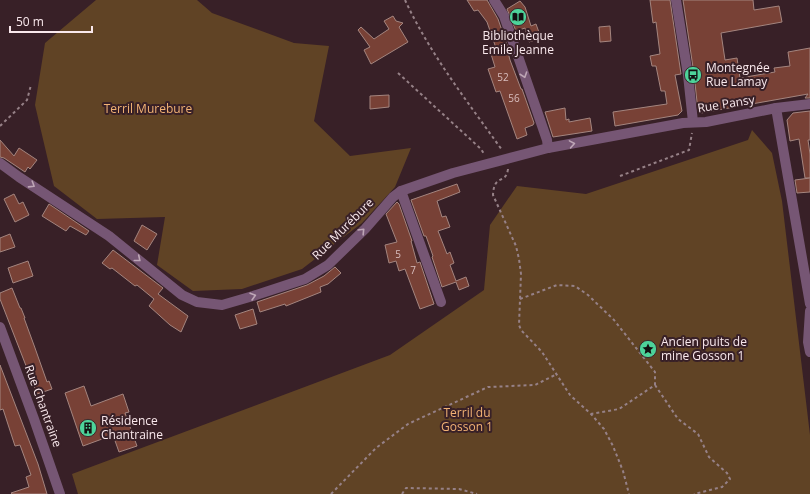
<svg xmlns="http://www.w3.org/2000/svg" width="810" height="494" viewBox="0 0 810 494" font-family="'Open Sans',sans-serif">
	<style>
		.green { fill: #604325 }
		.building { fill: #784136; stroke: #a4857f }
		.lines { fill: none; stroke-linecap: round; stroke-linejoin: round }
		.path { stroke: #968187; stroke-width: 2; stroke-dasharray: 3 3; stroke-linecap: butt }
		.minor { stroke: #765674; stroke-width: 10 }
		.oneway { stroke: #bea6b6 }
		.labels { text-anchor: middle; stroke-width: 4; stroke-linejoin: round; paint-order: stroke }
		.number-label { font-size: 10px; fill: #d9bebe }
		.poi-label { font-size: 12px; fill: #f9e8ec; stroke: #382027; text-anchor: start }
		.street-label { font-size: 12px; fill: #f9e8ec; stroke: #382027 }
		.park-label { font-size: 12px; fill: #f2b274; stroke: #382027 }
	</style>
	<rect width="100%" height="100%" fill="#382027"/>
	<g class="green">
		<path d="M96,0H197L212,13L294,43L329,46L314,121L350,156L411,148L395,187L362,223L302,269L242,289L193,291L157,265L165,217L97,219L54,186L35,105L45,43Z"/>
		<path d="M752,130L772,153L782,201L810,435V494H78L72,474L390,355L484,290L490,225L517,186L586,194L748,140Z"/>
	</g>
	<g class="building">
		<path d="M467,0H487L498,19L508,48L507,49L510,60L521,89H522L534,123L533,125L525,128L527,135L517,139L500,91L496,92L488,69L495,67L491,54L497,51L487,22L478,10L474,11Z"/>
		<path d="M650,0H670L681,74L675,75L682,111L678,115L615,126L613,112L667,104L665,91H661L656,66H652L650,56L660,54L656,22L653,23Z"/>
		<path d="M683,0H753L754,10L779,6L782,22L721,33L725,60L737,58L740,78L775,72L774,68L790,66L788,52L810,48V98H805L808,94L701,113L698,111L694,74Z"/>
		<path d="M520,1L525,7L531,26L536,24L541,38L529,42L525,28L516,31L507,9Z"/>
		<path d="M393,16L396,21L403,23L399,27L408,42L371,64L364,50L370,47L358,30L361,27L374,39L389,29L384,21Z"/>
		<path d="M610,26L611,41L600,42L599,27Z"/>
		<path d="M389,95V107L370,109V96Z"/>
		<path d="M565,108L566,120L569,119V122L590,118L592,131L553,137L545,112Z"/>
		<path d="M810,111V140H808L810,154V178H805L799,139L790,141L787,120L793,113Z"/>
		<path d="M0,140L14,156L19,148L37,160L30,169L28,167L25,172L4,158L0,157Z"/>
		<path d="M810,178V192L797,193L795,180Z"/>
		<path d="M457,184L460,192L437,201L442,217L446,216L450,227L438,231L447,254L450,252L454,263L450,265L456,281L466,277L469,286L459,290L456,282L442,287L432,257L433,256L426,236H424L411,200Z"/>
		<path d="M14,194L19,204L23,202L29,215L15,222L4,199Z"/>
		<path d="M397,202L399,204L412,241H411L417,263L420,262L434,304L420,309L405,269L399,271L396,261L389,263L385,245L397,242L386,214Z"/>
		<path d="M49,204L89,231L86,235L70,226L66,231L42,216Z"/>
		<path d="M142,225L157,234L147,250L134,241Z"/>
		<path d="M10,234L15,247L0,252V238Z"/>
		<path d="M113,250L163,288L158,294L188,316L181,332L170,325L149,306L154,299L137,285L135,286L112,268L110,269L102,263Z"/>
		<path d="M28,261L33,276L13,283L8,268Z"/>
		<path d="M335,267L341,273L328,284L320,287L321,292L286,306L285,304L260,312L257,302L307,285L324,276Z"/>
		<path d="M12,288L20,308H21L25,318H24L35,348L47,382L49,381L52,389L37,394L0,299V293Z"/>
		<path d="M253,309L257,324L240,329L235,315Z"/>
		<path d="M0,365L38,464L47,494H12L11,493L29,487L26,477L31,475L20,445L15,446L3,409L0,410Z"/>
		<path d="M84,386L91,406L123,394L129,412L125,413L137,446L119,452L113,435L83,446L65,393Z"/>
	</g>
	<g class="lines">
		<g class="path">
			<path d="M405,0C430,54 467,101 502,150"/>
			<path d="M398,73L481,149L484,154"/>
			<path d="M0,126L27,100L31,85"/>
			<path d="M508,169C506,185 494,173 493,195L516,246L519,259L521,274L519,325L521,330L542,352L570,395L591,414L604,429L613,446L623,471L629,494"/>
			<path d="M620,176L689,150L692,133"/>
			<path d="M520,299L557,285L575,286L588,295L614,320L655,372V385L619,409L591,414"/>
			<path d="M655,385L678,419L698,434L709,457L727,473L730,479L722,487L694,494"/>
			<path d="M331,494L376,448L408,424L488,387L535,385L557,374"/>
			<path d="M402,494L406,488L459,489L477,494"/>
		</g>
		<g class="minor">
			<path d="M494,0L504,16L547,140L548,148"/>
			<path d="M676,0L688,75L693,122"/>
			<path d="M776,108L810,304"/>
			<path d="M0,163L19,177L109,236L182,295L197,302L222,305L253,296L305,279L328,265L365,229L393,197L401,191L453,173L548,148L683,123L706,122L776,108L810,104"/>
			<path d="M401,191L441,302"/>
			<path d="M810,311L808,342L810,352"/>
			<path d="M0,327L34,419L60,494"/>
		</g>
	</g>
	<defs><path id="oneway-chevron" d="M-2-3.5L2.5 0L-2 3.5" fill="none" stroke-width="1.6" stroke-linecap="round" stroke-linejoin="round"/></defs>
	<g class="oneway">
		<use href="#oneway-chevron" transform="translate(524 75) rotate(71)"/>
		<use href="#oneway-chevron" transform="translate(572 144) rotate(-10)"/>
		<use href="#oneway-chevron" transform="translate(32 185) rotate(32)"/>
		<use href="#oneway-chevron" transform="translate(362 231) rotate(-46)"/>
		<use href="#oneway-chevron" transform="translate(138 259) rotate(39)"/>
		<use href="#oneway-chevron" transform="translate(253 296) rotate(-16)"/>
	</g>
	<defs>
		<symbol id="library-disc" viewBox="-11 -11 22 22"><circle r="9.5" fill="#4dd39a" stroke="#382027"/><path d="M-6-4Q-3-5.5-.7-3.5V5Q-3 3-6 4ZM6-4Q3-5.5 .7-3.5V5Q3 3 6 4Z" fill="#111"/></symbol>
		<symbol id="bus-disc" viewBox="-11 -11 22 22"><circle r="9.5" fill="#4dd39a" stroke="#382027"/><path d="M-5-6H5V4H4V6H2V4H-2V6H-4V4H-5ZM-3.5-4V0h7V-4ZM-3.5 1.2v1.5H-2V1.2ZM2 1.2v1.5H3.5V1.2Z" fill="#111"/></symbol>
		<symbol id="sight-disc" viewBox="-11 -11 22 22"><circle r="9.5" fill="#4dd39a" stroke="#382027"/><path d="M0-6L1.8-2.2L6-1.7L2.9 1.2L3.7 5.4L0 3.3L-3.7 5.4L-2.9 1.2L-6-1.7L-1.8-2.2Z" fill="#111"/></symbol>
		<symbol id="building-disc" viewBox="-11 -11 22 22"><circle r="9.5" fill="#4dd39a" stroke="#382027"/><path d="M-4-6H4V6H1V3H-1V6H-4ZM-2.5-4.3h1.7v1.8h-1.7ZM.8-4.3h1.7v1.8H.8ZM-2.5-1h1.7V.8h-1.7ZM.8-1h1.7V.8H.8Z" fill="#111"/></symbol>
	</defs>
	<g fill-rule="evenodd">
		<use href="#library-disc" x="508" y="7" width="20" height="20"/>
		<use href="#bus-disc" x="683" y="65" width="20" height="20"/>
		<use href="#sight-disc" x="638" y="339" width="20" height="20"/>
		<use href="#building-disc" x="78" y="418" width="20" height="20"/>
	</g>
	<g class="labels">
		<g class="number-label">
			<text x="503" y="81">52</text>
			<text x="514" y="102">56</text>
			<text x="398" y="258">5</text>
			<text x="413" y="274">7</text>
		</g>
		<g class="poi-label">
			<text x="518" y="40" text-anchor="middle">Bibliothèque<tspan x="518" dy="14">Emile Jeanne</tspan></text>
			<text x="706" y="72">Montegnée<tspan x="706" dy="14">Rue Lamay</tspan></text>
			<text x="661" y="346">Ancien puits de<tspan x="661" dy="14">mine Gosson 1</tspan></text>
			<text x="101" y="425">Résidence<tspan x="101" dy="14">Chantraine</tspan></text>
		</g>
		<g class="street-label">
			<text transform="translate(726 104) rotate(-9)" y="4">Rue Pansy</text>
			<text transform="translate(343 229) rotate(-45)" y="4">Rue Murébure</text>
			<text transform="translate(43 406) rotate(70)" y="4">Rue Chantraine</text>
		</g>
		<g class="park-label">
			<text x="148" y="113">Terril Murebure</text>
			<text x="467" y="417">Terril du<tspan x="467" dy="14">Gosson 1</tspan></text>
		</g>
	</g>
	<path d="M10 26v6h82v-6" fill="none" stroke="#f9e8ec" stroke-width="2"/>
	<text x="16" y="26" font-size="12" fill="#f9e8ec" stroke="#382027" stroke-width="3" paint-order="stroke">50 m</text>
</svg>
